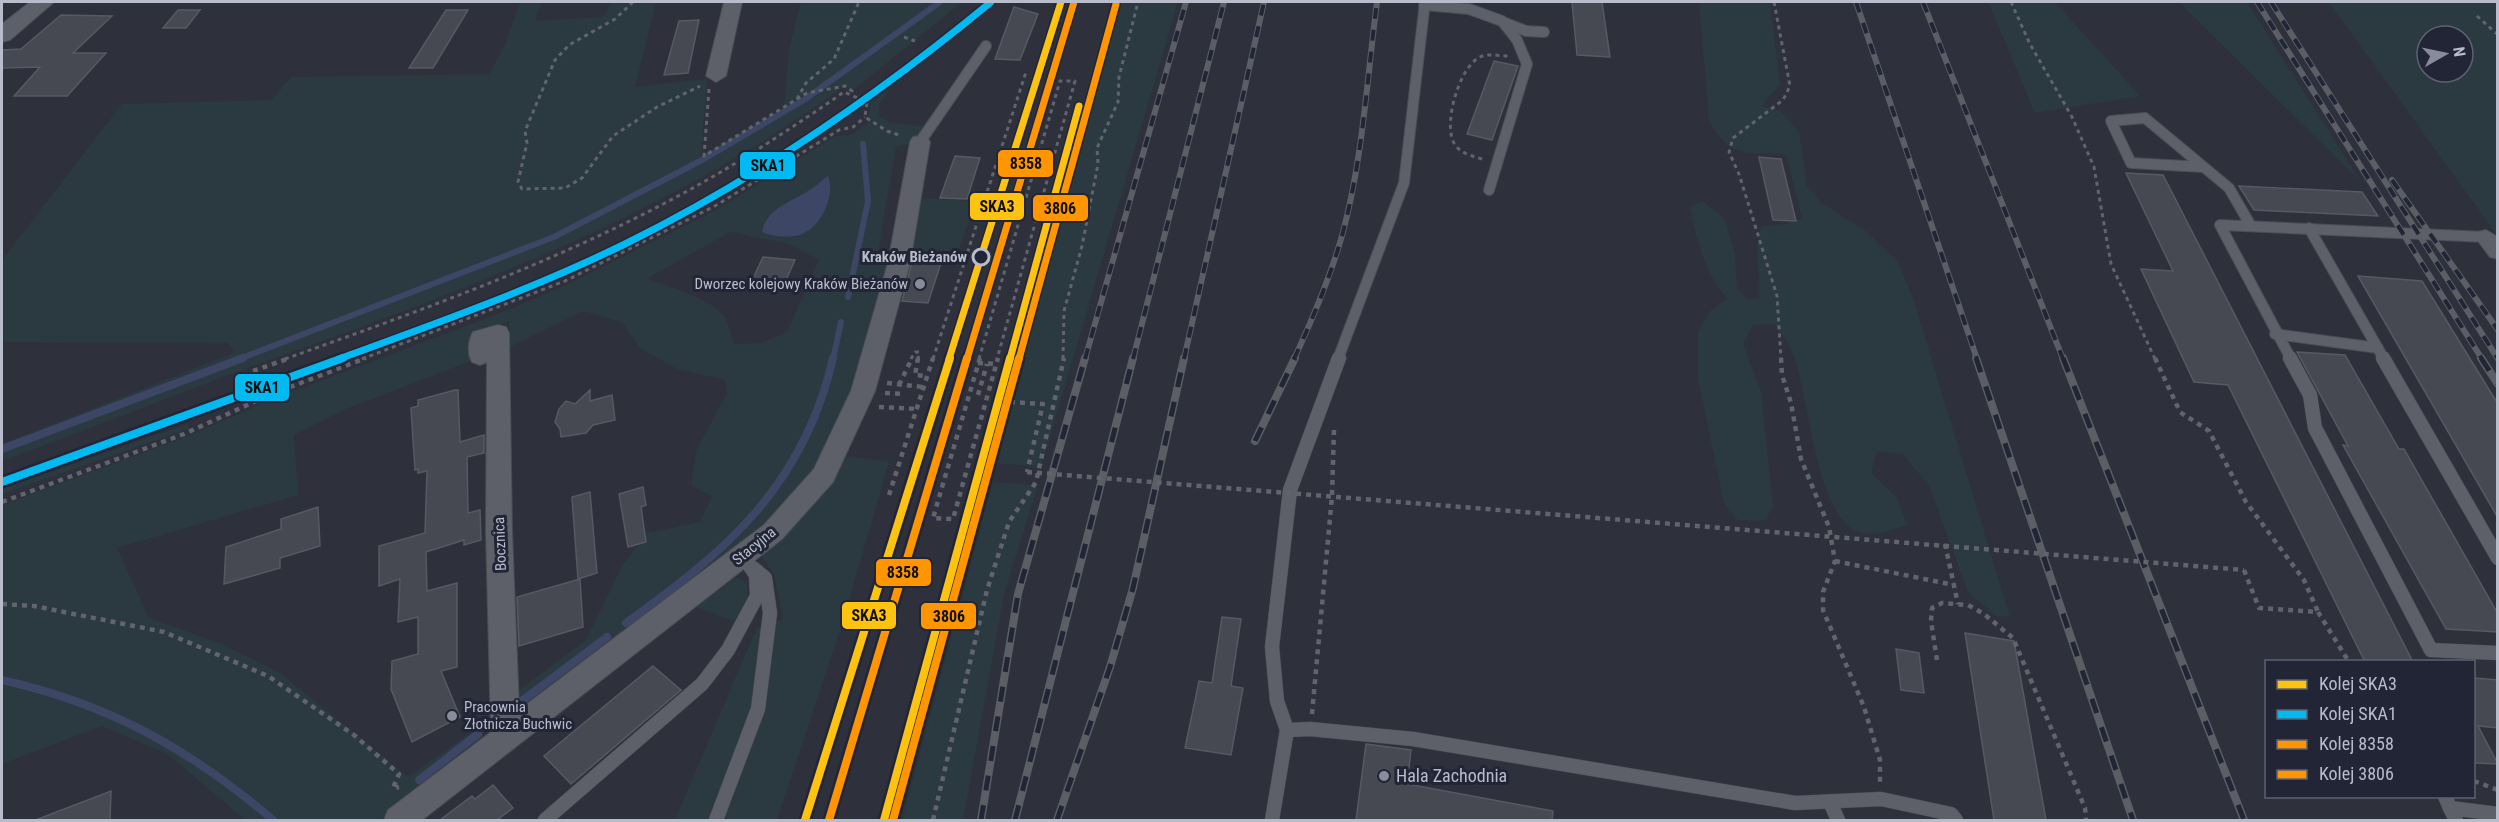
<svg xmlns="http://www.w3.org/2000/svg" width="2499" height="822" viewBox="0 0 2499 822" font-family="'Roboto Condensed',sans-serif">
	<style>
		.green { fill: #2b3941; fill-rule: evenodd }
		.water { fill: #3d4664 }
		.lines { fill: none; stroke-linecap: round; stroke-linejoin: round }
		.stream-far1 { stroke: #3d4664; stroke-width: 6 }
		.stream { stroke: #3d4664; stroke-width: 8 }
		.building { fill: #474952; stroke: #565963; stroke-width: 1.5 }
		.service-far1-casing { stroke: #4a4c54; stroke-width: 12 }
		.service-casing { stroke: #4a4c54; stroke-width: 15 }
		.minor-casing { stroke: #4a4c54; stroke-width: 2 }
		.tertiary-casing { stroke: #4a4c54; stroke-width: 2 }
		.path-far1 { stroke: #61646c; stroke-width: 3; stroke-dasharray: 4 4; stroke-linecap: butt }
		.path { stroke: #61646c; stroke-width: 4.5; stroke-dasharray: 5 5; stroke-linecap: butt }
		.service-far1 { stroke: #5e6069; stroke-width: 10 }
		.service { stroke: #5e6069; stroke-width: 14 }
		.minor { fill: #5e6069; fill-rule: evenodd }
		.tertiary { fill: #5e6069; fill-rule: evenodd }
		.rail-far1-casing { stroke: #5c5e66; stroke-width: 6 }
		.rail-casing { stroke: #5c5e66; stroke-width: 8 }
		.rail-far1 { stroke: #212536; stroke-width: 4; stroke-dasharray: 11; stroke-linecap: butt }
		.rail { stroke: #212536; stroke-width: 5; stroke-dasharray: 15; stroke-linecap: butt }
		.path-bridge { stroke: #61646c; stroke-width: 4.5; stroke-dasharray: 5 5; stroke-linecap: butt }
		.rail-1-far1-casing { stroke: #212536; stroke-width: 10 }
		.rail-1-casing { stroke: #212536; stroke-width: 13 }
		.rail-2-far1-casing { stroke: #212536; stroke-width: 10 }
		.rail-2-casing { stroke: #212536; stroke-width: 13 }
		.rail-3-far1-casing { stroke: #212536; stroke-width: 10 }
		.rail-3-casing { stroke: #212536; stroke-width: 13 }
		.rail-4-far1-casing { stroke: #212536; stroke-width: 10 }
		.rail-4-casing { stroke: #212536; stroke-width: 13 }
		.rail-1-far1 { stroke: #fec210; stroke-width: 7 }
		.rail-1 { stroke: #fec210; stroke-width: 8 }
		.rail-2-far1 { stroke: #00baf1; stroke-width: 7 }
		.rail-2 { stroke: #00baf1; stroke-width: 8 }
		.rail-3-far1 { stroke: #ff9500; stroke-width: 7 }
		.rail-3 { stroke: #ff9500; stroke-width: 8 }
		.rail-4-far1 { stroke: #ff9500; stroke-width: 7 }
		.rail-4 { stroke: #ff9500; stroke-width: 8 }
		.stop-dot { fill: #212536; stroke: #b9bccb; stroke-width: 3 }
		.poi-dot { fill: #888b99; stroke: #212536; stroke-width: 2 }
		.labels { text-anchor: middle; stroke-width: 6; stroke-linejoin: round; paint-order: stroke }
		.stop-label { font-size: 15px; font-weight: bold; fill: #b9bccb; stroke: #212536; text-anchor: end }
		.poi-label { font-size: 15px; fill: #b9bccb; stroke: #212536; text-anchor: end }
		.street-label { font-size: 15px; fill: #b9bccb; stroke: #212536 }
		.near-poi-label { font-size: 18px; fill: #b9bccb; stroke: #212536; text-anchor: start }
		.line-badge { stroke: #212536; stroke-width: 2 }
		.pale-badge-label { font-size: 16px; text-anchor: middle; font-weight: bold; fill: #111 }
	</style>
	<rect width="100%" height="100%" fill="#2e313b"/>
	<g class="green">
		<path d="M520,2H542L535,21L603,17L611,2H656L635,87L707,79L701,156L784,107L789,49L801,2H962L852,91L843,87C665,217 473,287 267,361C178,393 90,429 2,461V444L236,352L228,343L2,342V260L122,104L272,100L291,77L489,74L504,47Z"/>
		<path d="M1120,2H1178L1041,467L995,463Z"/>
		<path d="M1699,2H1770L1780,84L1762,106L1780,111L1799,131L1807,186L1822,203L1866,231L1898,262L1914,301L2010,617L1996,616L1968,592L1929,486L1903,454L1877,451L1871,473L1897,498L1907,525C1893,530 1869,539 1854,530C1814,507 1809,393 1792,351C1788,342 1780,332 1774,324L1753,325L1743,344L1761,392L1773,508L1764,521L1738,520L1724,503L1698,379V332L1711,310L1727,299C1704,271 1697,242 1690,207L1702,201L1724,218L1735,253L1737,289L1747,299L1759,298C1762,274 1752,247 1762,226L1782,225L1802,218L1786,154C1749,153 1728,159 1709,120Z"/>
		<path d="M1988,2H2055L2140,96L2035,113Z"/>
		<path d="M2179,2H2247L2361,182Z"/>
		<path d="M2329,2H2497V235ZM2427,36H2463V72H2427Z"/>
		<path d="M890,89L880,103L879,115L890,123L924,126L913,143L896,146L877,257L891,258L852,398L818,465L767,524L514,717L502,703L586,640L623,564L648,533L700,522L712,496L691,486L696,451L727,393L725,380L677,369L640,348L622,322L583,311L510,347L509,321L477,334L471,361L346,409L294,435L298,495L117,548L149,618L220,643L280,673L408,777L474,730L483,733L480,744L380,820H245L169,755L102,726L2,764V505L188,436L270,400L508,310L570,283L718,209L835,136L851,135L867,123L871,102ZM828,177L794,236L769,235L763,228C770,206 791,202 809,191C816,186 820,180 828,177ZM730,232L789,244L819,260L787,332L760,343L734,344C731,335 728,320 721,313C702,294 672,290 648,278Z"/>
		<path d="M917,198L975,201L955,262L910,258Z"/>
		<path d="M188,424V429L2,494V489Z"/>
		<path d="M847,456L889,462L843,621L777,820H675L756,629L783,619L774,575L761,556L805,513Z"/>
		<path d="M993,482L1038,485L1004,594L963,820H902Z"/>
		<path d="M736,577L747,582L748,599L734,621L693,606L721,582Z"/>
	</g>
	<path class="water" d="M828,176C836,194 822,225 804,233C793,239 773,237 762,232C767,208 789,203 808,191C815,187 820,181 828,176Z"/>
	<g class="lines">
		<g class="stream-far1">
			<path d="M848,297L868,201L863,144"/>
			<path d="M239,359L554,237L704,159L804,100L940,2"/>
			<path d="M833,359L841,322"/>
		</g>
		<g class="stream">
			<path d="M2,449L243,358"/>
			<path d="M626,623C728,550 804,485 833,358"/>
			<path d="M2,680C109,704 190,749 273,820"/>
			<path d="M511,709L607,637"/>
			<path d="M419,780L478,734"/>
		</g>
	</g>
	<g class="building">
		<path d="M1572,2H1602L1610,57L1577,55Z"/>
		<path d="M1014,7L1038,14L1020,60L995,59Z"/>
		<path d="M178,10H200L186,28H163Z"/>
		<path d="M446,10H468L433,68H409Z"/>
		<path d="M61,15L112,16L73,53H106L67,96H14L40,67L2,68V50L21,49Z"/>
		<path d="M699,20L688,73L664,75L679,21Z"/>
		<path d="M1494,61L1518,66L1492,140L1467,134Z"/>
		<path d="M955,156L980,158L967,199L940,198Z"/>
		<path d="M1759,157L1781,159L1796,221L1773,220Z"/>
		<path d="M2126,173L2163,175L2413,662H2365L2228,385L2194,382L2141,269L2173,271Z"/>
		<path d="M2239,186L2362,192L2378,216L2254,210Z"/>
		<path d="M763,257L795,260L781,291L748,289Z"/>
		<path d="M912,262L941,263L928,303L902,301Z"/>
		<path d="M2358,276L2422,281L2498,404V518Z"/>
		<path d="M2297,352L2345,355L2399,449H2404L2498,614V632L2446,629L2343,445L2348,446Z"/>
		<path d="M455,390H458L460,442L484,435V453L467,457L468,513L480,510L481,540L464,545V540L426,552L427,591L457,583V667L441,671L460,717L412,742L391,689L392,661L418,654V617L398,622L400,579L379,586V546L425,533L427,471L418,473V469L415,470L411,408L418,406V400Z"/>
		<path d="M590,390V401L612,395L615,420L593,425L586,433L561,437L560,429L555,422L559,409L566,401L575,404Z"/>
		<path d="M643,487L646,505L641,507L646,542L628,547L619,494Z"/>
		<path d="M590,492L597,573L578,579L572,497Z"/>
		<path d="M318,507L320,546L280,558V568L224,584L226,547L281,529V519Z"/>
		<path d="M580,579L583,627L519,646L517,597Z"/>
		<path d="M1222,617L1241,619L1231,686L1243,688L1231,755L1185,748L1199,681L1212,683Z"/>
		<path d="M1965,633L2014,641L2046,820H1994Z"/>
		<path d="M1896,649L1919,653L1924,693L1901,690Z"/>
		<path d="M653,666L681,690L571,784L544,756Z"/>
		<path d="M2474,678L2498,680V728L2478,726L2498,764L2474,763Z"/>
		<path d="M1366,744L1411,750L1407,784L1553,811L1552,820H1356Z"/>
		<path d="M493,785L513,808L497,820H440L472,796L475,799Z"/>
		<path d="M111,791L110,820H39L38,819Z"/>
	</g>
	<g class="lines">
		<defs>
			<g id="service-far1">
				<path d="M1424,5L1469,9L1502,21L1517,40L1527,64L1489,190"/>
				<path d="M1503,22L1526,31L1544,32"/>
				<path d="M920,142L986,46"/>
				<path d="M2203,167L2131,163L2111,121L2145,118L2229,188L2251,226"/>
				<path d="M2309,228L2384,359"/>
				<path d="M2275,334L2378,348"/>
				<path d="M1338,359L1404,183L1425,2"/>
				<path d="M2291,359L2220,225L2486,237"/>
			</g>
			<g id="service">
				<path d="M2290,358L2310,395L2315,428L2431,650L2498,653"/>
				<path d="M2383,358L2498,558"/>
				<path d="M1287,730L1310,729L1413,739L1795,803L1881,799L1951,814L1956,820"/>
				<path d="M2445,796L2450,808"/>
				<path d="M1830,802L1838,820"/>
				<path d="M545,820L702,684L728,650L757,596L756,575L743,556"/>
				<path d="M716,820L758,709L770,613L765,578L753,568"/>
				<path d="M1272,820L1287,730L1277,701L1272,647L1290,490L1339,358"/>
				<path d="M2456,820L2450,808L2498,814"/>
			</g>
			<g id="minor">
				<path d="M724,2H742L726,76L716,82L706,76Z"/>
				<path d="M920,136L927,137L930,142L910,263L875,391L833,482L782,539L422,820H384L388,810L491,732L486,532L487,362L480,365L472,362C467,353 468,341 473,332L498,325L506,327L509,333L512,532L519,710L764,525L814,469L851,391L888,263L910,142L913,137Z"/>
				<path d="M2486,230L2498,237V259L2490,257L2475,237L2478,232Z"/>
			</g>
			<path id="tertiary" d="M30,2H54L10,40L2,42V24Z"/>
		</defs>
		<use href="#service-far1" class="service-far1-casing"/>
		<use href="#service" class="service-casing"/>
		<use href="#minor" class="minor-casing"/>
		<use href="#tertiary" class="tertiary-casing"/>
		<g class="path-far1">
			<path d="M633,2L615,19L569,45L555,60L525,131L527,143L518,182L522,189L565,188L582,178L613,136L657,107L700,86"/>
			<path d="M1774,2L1790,86L1783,100L1733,138L1729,152L1739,174L1777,296L1781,359"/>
			<path d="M2011,2L2030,44L2072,117L2094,167L2111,264L2155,359"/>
			<path d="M2477,16L2498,35"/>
			<path d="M904,37L915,41"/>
			<path d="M709,89L704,156L807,93L845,86L852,91L848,93"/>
			<path d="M797,99L806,83L834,59L859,2"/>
			<path d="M1482,159C1472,156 1459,153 1454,143C1443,124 1459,67 1480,57C1488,53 1499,56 1508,56"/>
			<path d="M285,359C428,308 574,256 707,180C754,153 799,123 844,92L867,102L865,117L887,131L902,136"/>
			<path d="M362,359L565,281L715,206L839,130L853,127L865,117"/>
			<path d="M911,359L915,352H919L918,359"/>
			<path d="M933,359L1026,72"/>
			<path d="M979,359L1060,81H1075L997,359"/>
			<path d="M1063,359L1064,311L1082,246L1098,164L1097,148L1118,102L1119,77L1138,2"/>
		</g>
		<g class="path">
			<path d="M918,358L915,375L927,376"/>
			<path d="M980,358L933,518L953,519L998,358"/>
			<path d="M1781,358L1782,375L1791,403L1801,459L1829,527L1835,561L1823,592V610L1864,707L1880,760V783"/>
			<path d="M2155,358L2180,412L2209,431L2246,502L2304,580L2318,612"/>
			<path d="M978,363L996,364"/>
			<path d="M253,371L290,358"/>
			<path d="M887,383L923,387"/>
			<path d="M899,385L912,358"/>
			<path d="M885,393L903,394"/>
			<path d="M978,395L987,364"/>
			<path d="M1010,402L1043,404L1027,472"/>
			<path d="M879,407L917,409"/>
			<path d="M889,495L933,358"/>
			<path d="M2,502L184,434L269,395L366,358"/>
			<path d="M1945,544L1958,604"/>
			<path d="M1835,561L1954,585"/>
			<path d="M2244,570L2259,608L2318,612L2349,662"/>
			<path d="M2,604L34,606L164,632L268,676L354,735L399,774L393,788L399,787"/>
			<path d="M1937,660L1931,621L1932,608L1942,603L1968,605L1984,614L2013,638L2085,808L2086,820"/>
			<path d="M1312,714L1332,496L1334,429L1330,428"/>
			<path d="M2474,781L2498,790"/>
			<path d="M933,820L987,590L1009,522L1036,482L1064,358"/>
		</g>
		<use href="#service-far1" class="service-far1"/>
		<use href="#service" class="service"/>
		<use href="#minor" class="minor"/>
		<use href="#tertiary" class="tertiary"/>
		<defs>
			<g id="rail-far1">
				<path d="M1856,2L1977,359"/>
				<path d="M1923,2L2063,359"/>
				<path d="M2257,2L2482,359"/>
				<path d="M2271,2L2498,359"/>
				<path d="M2392,180L2498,330"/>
				<path d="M1085,359L1186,2"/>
				<path d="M1133,359L1224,2"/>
				<path d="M1184,359L1264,2"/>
				<path d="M1294,359C1313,318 1331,276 1343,232C1363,157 1367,78 1377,2"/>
			</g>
			<g id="rail">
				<path d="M1976,358L2133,820"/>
				<path d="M2063,358L2244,820"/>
				<path d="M2481,358L2498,384"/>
				<path d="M1255,441L1295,358"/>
				<path d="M981,820L1018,594L1085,358"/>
				<path d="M1015,820L1133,358"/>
				<path d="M1057,820L1110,667L1133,588L1184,358"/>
			</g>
		</defs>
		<use href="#rail-far1" class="rail-far1-casing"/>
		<use href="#rail" class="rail-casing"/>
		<use href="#rail-far1" class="rail-far1"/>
		<use href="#rail" class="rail"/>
		<path class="path-bridge" d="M1027,472L2244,570"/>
		<defs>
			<g id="rail-1-far1">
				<path d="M949,359L1061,2"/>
				<path d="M1010,359L1079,106"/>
			</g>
			<g id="rail-1">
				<path d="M805,820L950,358"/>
				<path d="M884,820L1010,358"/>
			</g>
			<path id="rail-2-far1" d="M339,359C435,324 533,289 625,244C757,179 877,96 991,2"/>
			<path id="rail-2" d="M2,482L343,358"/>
			<path id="rail-3-far1" d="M967,359L1074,2"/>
			<path id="rail-3" d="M829,820L967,358"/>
			<path id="rail-4-far1" d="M1019,359L1116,4"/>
			<path id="rail-4" d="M893,820L1019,358"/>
		</defs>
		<use href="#rail-1-far1" class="rail-1-far1-casing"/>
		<use href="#rail-1" class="rail-1-casing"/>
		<use href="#rail-2-far1" class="rail-2-far1-casing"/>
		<use href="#rail-2" class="rail-2-casing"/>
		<use href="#rail-3-far1" class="rail-3-far1-casing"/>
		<use href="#rail-3" class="rail-3-casing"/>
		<use href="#rail-4-far1" class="rail-4-far1-casing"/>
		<use href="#rail-4" class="rail-4-casing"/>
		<use href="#rail-1-far1" class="rail-1-far1"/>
		<use href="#rail-1" class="rail-1"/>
		<use href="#rail-2-far1" class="rail-2-far1"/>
		<use href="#rail-2" class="rail-2"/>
		<use href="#rail-3-far1" class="rail-3-far1"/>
		<use href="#rail-3" class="rail-3"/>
		<use href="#rail-4-far1" class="rail-4-far1"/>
		<use href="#rail-4" class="rail-4"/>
	</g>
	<circle class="stop-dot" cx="981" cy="257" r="8"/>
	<g class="poi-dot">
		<circle cx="920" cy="284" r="6"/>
		<circle cx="452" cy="716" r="6"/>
		<circle cx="1384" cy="776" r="6"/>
	</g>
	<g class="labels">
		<g class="stop-label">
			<text x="967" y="262">Kraków Bieżanów</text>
		</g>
		<g class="poi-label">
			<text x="908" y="289">Dworzec kolejowy Kraków Bieżanów</text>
			<text x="464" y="712" text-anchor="start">Pracownia<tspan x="464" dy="17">Złotnicza Buchwic</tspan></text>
		</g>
		<g class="street-label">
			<text transform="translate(500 544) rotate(-92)" y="5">Bocznica</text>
			<text transform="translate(754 546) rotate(-39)" y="5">Stacyjna</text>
		</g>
		<g class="near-poi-label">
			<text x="1396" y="782">Hala Zachodnia</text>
		</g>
	</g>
	<g class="line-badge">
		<rect x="997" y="149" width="57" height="29" rx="6" fill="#ff9500"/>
		<rect x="739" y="151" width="57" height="29" rx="6" fill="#00baf1"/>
		<rect x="969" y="192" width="56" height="29" rx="6" fill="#fec210"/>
		<rect x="1032" y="194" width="57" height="28" rx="6" fill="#ff9500"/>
		<rect x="234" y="373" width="56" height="29" rx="6" fill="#00baf1"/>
		<rect x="875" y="558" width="57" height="29" rx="6" fill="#ff9500"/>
		<rect x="841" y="601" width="56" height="29" rx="6" fill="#fec210"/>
		<rect x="920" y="602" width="57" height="28" rx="6" fill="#ff9500"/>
	</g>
	<g class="pale-badge-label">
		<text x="1026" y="169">8358</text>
		<text x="768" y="171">SKA1</text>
		<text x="997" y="212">SKA3</text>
		<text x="1060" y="214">3806</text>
		<text x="262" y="393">SKA1</text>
		<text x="903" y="578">8358</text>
		<text x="869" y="621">SKA3</text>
		<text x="949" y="622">3806</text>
	</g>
	<rect width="2499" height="822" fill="none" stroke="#b9bccb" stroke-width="6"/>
	<rect x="2265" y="660" width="210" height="138" fill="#212536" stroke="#5e6172" stroke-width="1.5"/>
	<rect x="2277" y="680" width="30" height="9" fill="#fec210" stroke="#5e6172" stroke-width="1.5"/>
	<text x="2319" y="690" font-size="18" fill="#b9bccb">Kolej SKA3</text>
	<rect x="2277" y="710" width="30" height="9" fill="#00baf1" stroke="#5e6172" stroke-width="1.5"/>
	<text x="2319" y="720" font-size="18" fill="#b9bccb">Kolej SKA1</text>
	<rect x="2277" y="740" width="30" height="9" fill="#ff9500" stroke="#5e6172" stroke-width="1.5"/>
	<text x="2319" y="750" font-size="18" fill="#b9bccb">Kolej 8358</text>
	<rect x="2277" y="770" width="30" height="9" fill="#ff9500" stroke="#5e6172" stroke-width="1.5"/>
	<text x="2319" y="780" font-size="18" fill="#b9bccb">Kolej 3806</text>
	<g transform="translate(2445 54) rotate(81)"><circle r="28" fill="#212536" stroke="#5e6172" stroke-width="1.5"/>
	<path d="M0-4.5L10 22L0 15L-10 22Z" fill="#888b99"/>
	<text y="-9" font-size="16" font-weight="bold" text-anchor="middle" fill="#b9bccb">N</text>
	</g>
</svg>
